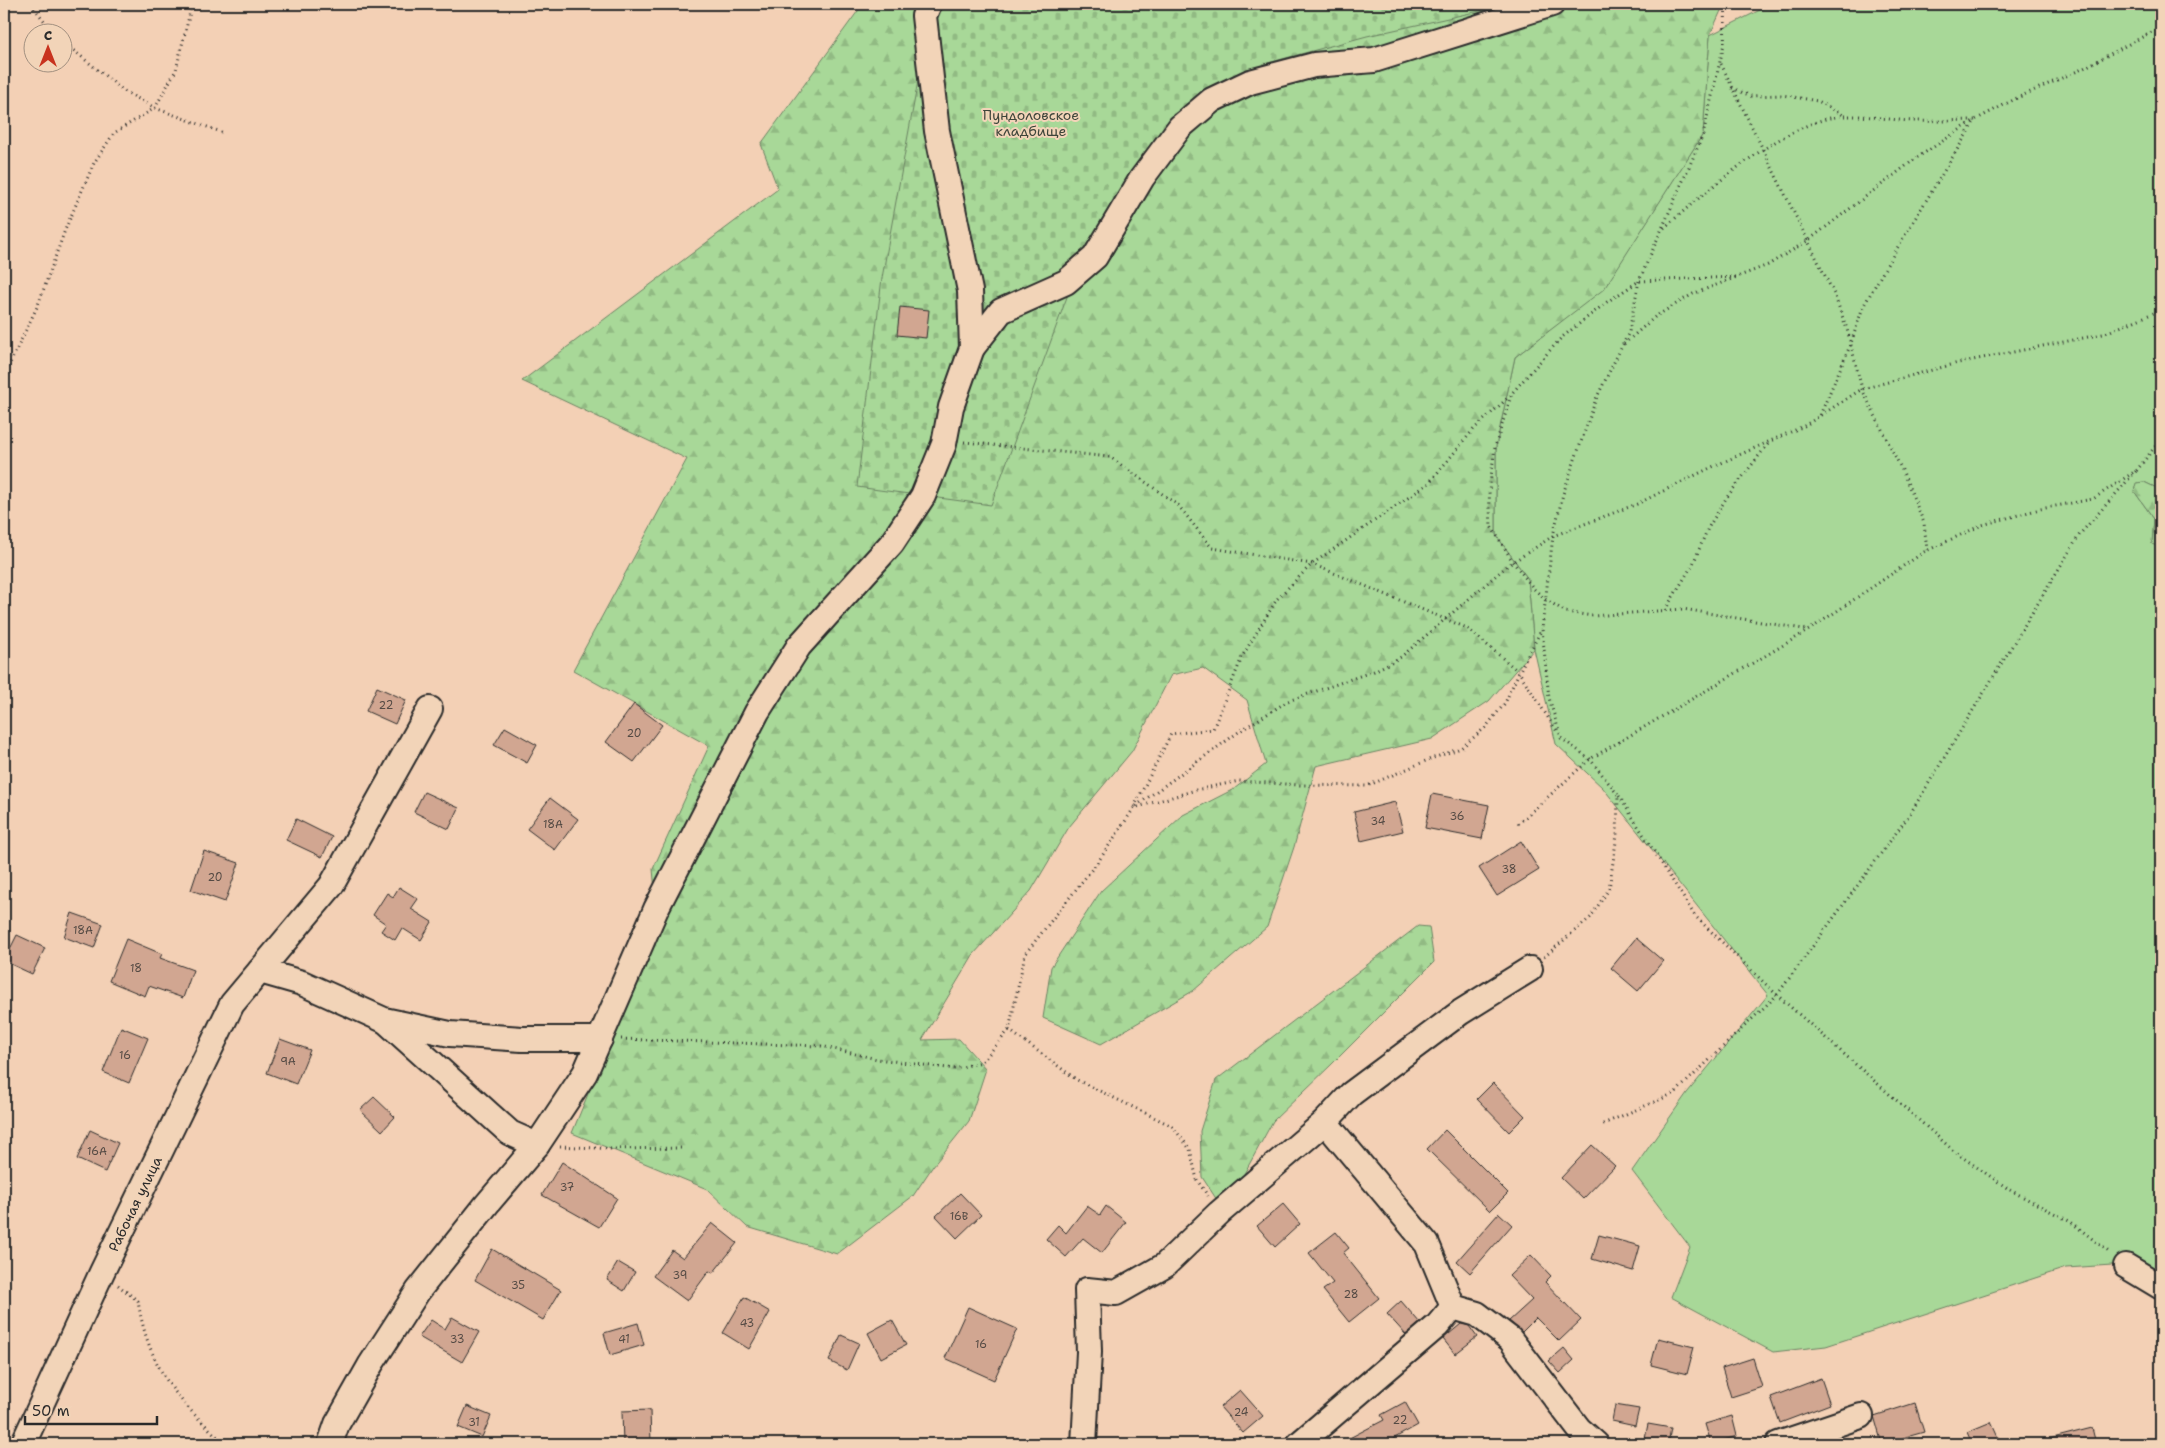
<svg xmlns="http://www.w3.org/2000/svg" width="2165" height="1448" viewBox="0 0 2165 1448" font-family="'Shantell Sans',sans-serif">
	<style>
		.green { fill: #a8d898; stroke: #6a8262 }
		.forest { fill: url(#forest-firs); stroke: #6a8262 }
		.cemetery { fill: url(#cemetery-stones); stroke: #6a8262 }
		.building { fill: #d1a691; stroke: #2b2b2b }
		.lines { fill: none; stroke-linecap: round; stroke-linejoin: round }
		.minor-casing { stroke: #2b2b2b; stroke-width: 28 }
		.path { stroke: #2b2b2b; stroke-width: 3; stroke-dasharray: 1 4; stroke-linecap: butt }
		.minor { stroke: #f2d4b8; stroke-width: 24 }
		.labels { text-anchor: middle; stroke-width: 4; stroke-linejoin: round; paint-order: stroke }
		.number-label { font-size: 11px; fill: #544a44 }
		.park-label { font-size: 14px; fill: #3e453b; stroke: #f2d4b8 }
		.street-label { font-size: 14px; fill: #2b2b2b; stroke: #f2d4b8 }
	</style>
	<defs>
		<pattern id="forest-firs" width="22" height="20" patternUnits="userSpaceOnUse" patternTransform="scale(1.25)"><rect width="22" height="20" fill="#a8d898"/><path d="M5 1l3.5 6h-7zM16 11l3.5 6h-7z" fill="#91ba83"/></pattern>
		<pattern id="cemetery-stones" width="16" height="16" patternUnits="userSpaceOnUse" patternTransform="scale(1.25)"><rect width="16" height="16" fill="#a8d898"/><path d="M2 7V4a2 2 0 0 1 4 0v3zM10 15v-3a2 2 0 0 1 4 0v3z" fill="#91ba83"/></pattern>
	</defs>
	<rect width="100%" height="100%" fill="#f3d0b5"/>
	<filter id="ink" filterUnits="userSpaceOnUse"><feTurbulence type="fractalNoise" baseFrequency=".02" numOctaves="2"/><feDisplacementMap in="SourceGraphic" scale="10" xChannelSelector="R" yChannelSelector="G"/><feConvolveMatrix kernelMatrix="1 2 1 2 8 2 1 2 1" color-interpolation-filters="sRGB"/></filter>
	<g filter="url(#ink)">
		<path class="green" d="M1772,4H2161V490L2144,482L2137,483L2134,491L2154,519L2152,544L2161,547V1272L2143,1263L2066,1268L1826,1346L1773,1352L1671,1297L1690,1247L1632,1171L1687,1093L1768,995L1603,788L1556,744L1534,649L1528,579L1496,535V446L1515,357L1604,288L1703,134L1710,35Z"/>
		<g class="forest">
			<path d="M863,4H1724L1710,35L1703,134L1604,289L1515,357L1496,446V535L1528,579L1534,649L1489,701L1432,739L1316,766L1294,847L1267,927L1193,991L1101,1044L1043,1018L1051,967L1101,891L1183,815L1234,789L1266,764L1247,700L1203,668L1171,675L1132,751L1069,827L1031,891L973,955L922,1040L959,1039L986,1069L969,1121L933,1166L913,1196L837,1254L747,1227L707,1189L572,1133L658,923L653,869L709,746L573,670L687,459L522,381L778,189L761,144Z"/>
			<path d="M2144,482L2161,490V548L2152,544L2154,519L2134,491L2136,483Z"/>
			<path d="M1418,926L1429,927L1434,962L1332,1064L1273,1121L1239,1183L1217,1200L1202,1177L1200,1131L1216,1080Z"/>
		</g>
		<path class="cemetery" d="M932,4H1511L1367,36L1264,64L1180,118L1079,264L991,505L857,487L882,278Z"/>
		<g class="building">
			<path d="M900,307L929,310L926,338L897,335Z"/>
			<path d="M377,687L406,700L395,724L366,711Z"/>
			<path d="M634,704L662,725L634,762L606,742Z"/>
			<path d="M505,727L537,745L527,763L494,745Z"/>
			<path d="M424,792L459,808L449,829L414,812Z"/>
			<path d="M1432,794L1489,805L1482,839L1425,828Z"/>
			<path d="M550,798L578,819L555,850L527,829Z"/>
			<path d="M1395,802L1403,831L1361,841L1354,812Z"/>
			<path d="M296,819L332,837L322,857L286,840Z"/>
			<path d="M1521,841L1539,870L1497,896L1479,868Z"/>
			<path d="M204,851L239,863L225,902L191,890Z"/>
			<path d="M399,887L418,899L411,909L432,922L421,940L402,928L395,940L381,931L386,924L373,915L387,893L393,897Z"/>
			<path d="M72,913L103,924L94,948L64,937Z"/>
			<path d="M17,935L45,948L32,974L4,961Z"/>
			<path d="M1636,938L1663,961L1638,991L1611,968Z"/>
			<path d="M126,939L162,954L160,958L193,970L183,998L149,986L145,996L109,981Z"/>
			<path d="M121,1027L148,1038L129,1083L103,1072Z"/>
			<path d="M280,1039L310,1050L296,1084L267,1073Z"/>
			<path d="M1493,1083L1525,1116L1509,1132L1477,1099Z"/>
			<path d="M374,1097L395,1117L382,1131L360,1110Z"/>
			<path d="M90,1130L118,1143L105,1172L77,1159Z"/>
			<path d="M1445,1130L1508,1193L1490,1211L1427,1149Z"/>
			<path d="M1592,1145L1615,1166L1583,1199L1561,1178Z"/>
			<path d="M562,1162L617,1198L599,1227L542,1195Z"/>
			<path d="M960,1193L981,1215L957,1238L936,1216Z"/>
			<path d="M1283,1204L1300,1224L1275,1247L1257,1226Z"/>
			<path d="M1087,1206L1100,1215L1106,1206L1126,1222L1102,1253L1083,1238L1066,1257L1046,1239L1058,1225L1066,1233Z"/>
			<path d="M1499,1213L1512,1225L1470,1273L1457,1261Z"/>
			<path d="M712,1223L737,1243L713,1273L709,1271L687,1301L653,1276L672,1250L683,1258Z"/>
			<path d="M1336,1232L1349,1248L1343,1253L1379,1298L1349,1322L1323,1290L1333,1283L1309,1253Z"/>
			<path d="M1599,1235L1640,1246L1633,1271L1592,1259Z"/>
			<path d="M492,1249L561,1290L543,1320L475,1280Z"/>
			<path d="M1531,1255L1551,1276L1545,1282L1581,1320L1559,1341L1536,1318L1522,1332L1509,1321L1532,1300L1509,1276Z"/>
			<path d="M618,1262L635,1272L624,1291L607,1280Z"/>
			<path d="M744,1297L770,1312L749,1349L723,1333Z"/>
			<path d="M1401,1301L1420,1323L1406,1335L1387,1314Z"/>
			<path d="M968,1307L1017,1329L994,1380L945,1358Z"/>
			<path d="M452,1317L479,1332L462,1362L419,1337L431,1320L445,1329Z"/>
			<path d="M892,1320L906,1345L881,1358L868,1333Z"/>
			<path d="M638,1323L644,1345L610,1355L604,1333Z"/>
			<path d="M1461,1324L1469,1326L1477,1337L1455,1354L1443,1339Z"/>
			<path d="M841,1335L859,1343L847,1370L829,1361Z"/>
			<path d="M1658,1338L1694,1347L1687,1374L1651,1365Z"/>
			<path d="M1564,1348L1574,1360L1560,1373L1549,1361Z"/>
			<path d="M1753,1358L1762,1387L1731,1397L1722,1368Z"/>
			<path d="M1821,1378L1830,1404L1780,1423L1771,1397Z"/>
			<path d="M1240,1390L1263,1416L1243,1433L1220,1407Z"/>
			<path d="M1405,1402L1418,1425L1384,1444H1338L1384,1420L1381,1415Z"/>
			<path d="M1915,1403L1924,1432L1882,1444L1874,1416Z"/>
			<path d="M1615,1405L1639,1409L1635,1426L1612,1421Z"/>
			<path d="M467,1406L491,1416L482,1437L458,1427Z"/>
			<path d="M650,1410L651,1444H623L622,1411Z"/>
			<path d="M1732,1416L1737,1436L1711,1444L1705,1424Z"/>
			<path d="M1991,1422L2001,1444H1972L1967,1432Z"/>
			<path d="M1648,1424L1671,1428L1668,1444H1644Z"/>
			<path d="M2092,1428L2096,1444H2049V1439Z"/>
		</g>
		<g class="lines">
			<defs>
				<g id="minor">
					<path d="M972,348L1001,311L1066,282L1095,257L1142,178L1180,127L1212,100L1250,82L1314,65L1374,60L1552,4"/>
					<path d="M260,971L302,983L384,1020L450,1034L522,1039H600"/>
					<path d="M387,1022L510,1133L537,1145"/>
					<path d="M1325,1122L1427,1244L1453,1307"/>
					<path d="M2126,1266L2161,1287"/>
					<path id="s1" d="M23,1444L102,1272L232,1004L331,886L430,709"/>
					<path d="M330,1444L337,1424L371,1364L418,1291L487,1204L537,1145L585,1073L656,909L757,712L799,646L892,543L923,496L944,444L951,407L972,348L970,291L937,131L924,16L929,4"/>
					<path d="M1084,1444L1089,1352L1087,1290L1116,1293L1164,1266L1219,1213L1325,1122L1351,1094L1461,1012L1530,969"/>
					<path d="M1299,1444L1437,1326L1453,1307L1477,1314L1510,1339L1579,1429L1596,1444"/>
					<path d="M1778,1444L1861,1416"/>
				</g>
			</defs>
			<use href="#minor" class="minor-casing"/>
			<g class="path">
				<path d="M31,4L53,32"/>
				<path d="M62,41L124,91L155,108L224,133"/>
				<path d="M1721,64L1834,294L1847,329L1862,389L1902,470L1924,523L1927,550"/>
				<path d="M1732,88L1751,96L1782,95L1818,101L1845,116"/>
				<path d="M1664,228C1706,192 1789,117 1846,116C1870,115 1894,121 1918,121C1937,122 1956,120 1975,120"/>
				<path d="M1736,277L1639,281L1607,302L1561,338L1512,393L1495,447L1489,491L1491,526L1513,562L1534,589L1545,599L1566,612L1593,616L1683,609L1809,630"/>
				<path d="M1624,344L1656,316L1693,294L1768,265L1809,240L1915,159L1975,120L2017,98L2082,69L2161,27"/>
				<path d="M4,376L38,305L65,230L94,163L114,133L155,108L176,70L192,4"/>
				<path d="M1820,415L1850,346L1863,307L1888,263L1974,122"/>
				<path d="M964,442L1110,457L1178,505L1212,548L1312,564L1467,628L1519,672L1558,733"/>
				<path d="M1665,610L1693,564L1708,528L1727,497L1768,444"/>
				<path d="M1619,796L1695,916L1777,995L1955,1152L2010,1190L2071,1222L2110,1253"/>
				<path d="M1136,806L1240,731L1288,701L1374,671L1401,657L1507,566L1553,536L1637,504L1710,468L1804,426L1862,389L1958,363L2103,334L2161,310"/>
				<path d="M1134,807L1171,734L1213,729L1243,655L1277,599L1312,564L1428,484L1474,429L1511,395"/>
				<path d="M1518,824L1590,759L1809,630L1924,552L1982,525L2040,509L2093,499L2137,470L2161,439"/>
				<path d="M1544,957L1590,918L1609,889L1617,835L1618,795L1590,759L1561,738L1549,698L1542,629L1553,536L1563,494L1596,399L1629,332L1639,281L1703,135L1724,44L1726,4"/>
				<path d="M1009,1030L1077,1080L1172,1126L1190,1149L1197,1180L1208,1196"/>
				<path d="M621,1039L821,1046L877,1059L955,1069L982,1062L1009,1030L1025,954L1100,859L1134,808L1196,790L1239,781L1300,785L1367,786L1428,760L1461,748L1486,727L1505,703L1519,672L1542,629"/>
				<path d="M1603,1124L1675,1093L1777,995L1910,814L2080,534L2137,470"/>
				<path d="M560,1146L612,1149L681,1148"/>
				<path d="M118,1285L138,1301C145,1347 162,1381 194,1414C204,1424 215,1434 224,1444"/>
			</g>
			<use href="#minor" class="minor"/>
		</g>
	</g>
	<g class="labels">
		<g class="number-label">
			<text x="386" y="709">22</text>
			<text x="634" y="737">20</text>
			<text x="1457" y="820">36</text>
			<text x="1378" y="825">34</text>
			<text x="553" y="828">18А</text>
			<text x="1509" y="873">38</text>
			<text x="215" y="881">20</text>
			<text x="83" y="934">18А</text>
			<text x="136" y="972">18</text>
			<text x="125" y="1059">16</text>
			<text x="288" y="1065">9А</text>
			<text x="97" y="1155">16А</text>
			<text x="567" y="1191">37</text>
			<text x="959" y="1220">16В</text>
			<text x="680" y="1279">39</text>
			<text x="518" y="1289">35</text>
			<text x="1351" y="1298">28</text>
			<text x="747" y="1327">43</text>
			<text x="457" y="1343">33</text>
			<text x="624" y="1343">41</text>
			<text x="981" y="1348">16</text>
			<text x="1241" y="1416">24</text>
			<text x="1400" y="1424">22</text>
			<text x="474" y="1426">31</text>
		</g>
		<g class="park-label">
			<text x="1031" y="120">Пундоловское<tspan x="1031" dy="16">кладбище</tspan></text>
		</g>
		<g class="street-label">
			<text dy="5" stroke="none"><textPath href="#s1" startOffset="265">Рабочая улица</textPath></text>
		</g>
	</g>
	<rect width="2165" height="1448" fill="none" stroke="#f2d4b8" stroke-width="20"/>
	<rect x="10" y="10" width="2145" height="1428" fill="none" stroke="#2b2b2b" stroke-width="2" filter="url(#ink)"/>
	<g transform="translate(48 48)"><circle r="24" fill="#f2d4b8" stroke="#a29080"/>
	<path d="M0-4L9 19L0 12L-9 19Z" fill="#c8321e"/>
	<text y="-8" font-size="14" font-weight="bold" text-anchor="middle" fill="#2b2b2b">С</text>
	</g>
	<path d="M25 1416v8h132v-8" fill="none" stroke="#2b2b2b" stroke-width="2.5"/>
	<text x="32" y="1416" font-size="15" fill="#2b2b2b" stroke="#f2d4b8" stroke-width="4" paint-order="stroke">50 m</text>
</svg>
